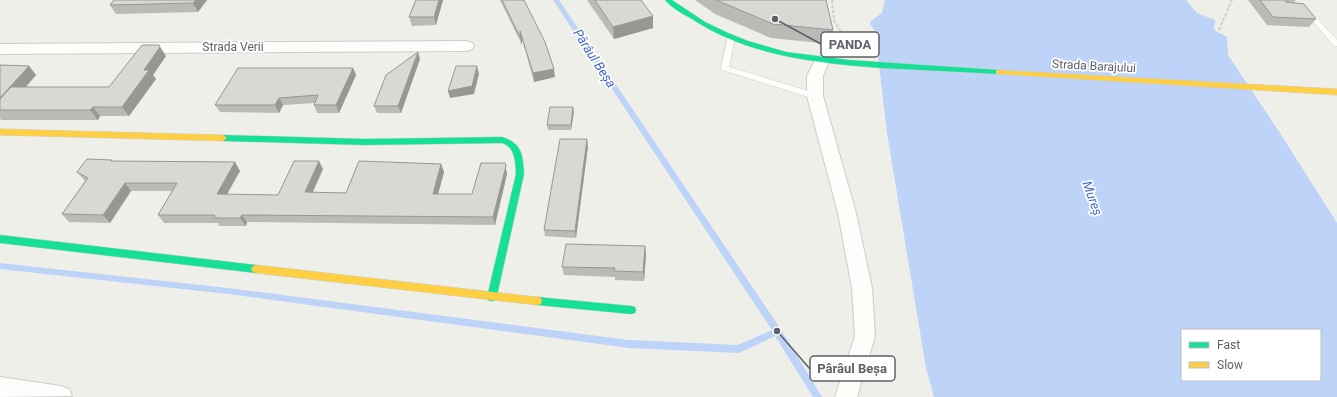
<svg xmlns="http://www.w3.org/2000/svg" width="1337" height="397" viewBox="0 0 1337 397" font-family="Roboto,sans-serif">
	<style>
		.water { fill: #bed3f8; fill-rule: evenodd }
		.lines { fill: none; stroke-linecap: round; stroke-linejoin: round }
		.stream { fill: #bed3f8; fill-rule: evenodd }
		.lane-casing { stroke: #cccdcb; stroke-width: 1 }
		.street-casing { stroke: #cccdcb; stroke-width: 2 }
		.fast-casing { stroke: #cccdcc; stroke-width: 1 }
		.slow-casing { stroke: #cccdcc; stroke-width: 1 }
		.path { stroke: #cdd1cf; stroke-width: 2; stroke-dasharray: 3.5 1.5; stroke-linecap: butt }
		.lane { fill: #fdfdfc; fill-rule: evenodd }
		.street { fill: #fdfdfc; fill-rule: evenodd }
		.fast { fill: #16e098; fill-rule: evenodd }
		.slow { fill: #ffcf43; fill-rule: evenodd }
		.wall { fill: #babab6 }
		.shaded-wall { fill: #979794 }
		.building { fill: #d8d8d4; stroke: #979794 }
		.labels { text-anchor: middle; stroke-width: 3.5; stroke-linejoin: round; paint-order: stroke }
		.street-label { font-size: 12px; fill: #5e6068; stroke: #fff }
		.water-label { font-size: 13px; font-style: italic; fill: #4167cd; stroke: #fff }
		.leader { fill: none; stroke: #5e6068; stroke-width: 1.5 }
		.callout-dot { fill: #5e6068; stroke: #fff; stroke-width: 1.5 }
		.callout { fill: #fff; stroke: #5e6068; stroke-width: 1.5 }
		.callout-label { font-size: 13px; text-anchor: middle; font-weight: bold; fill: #5e6068 }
	</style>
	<rect width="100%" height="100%" fill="#efefe9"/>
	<path class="water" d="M885,0H1186L1197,13L1215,20L1214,30L1227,37L1228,55L1280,133L1337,223V397H934L926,368L887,133L875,31L870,24L871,21L882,13ZM1182,330H1320V380H1182Z"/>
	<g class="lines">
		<path class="stream" d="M553,0H559L780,328L822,397H813L775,336L739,353L629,348L228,294L0,269V263L228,288L629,340L738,345L772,330Z"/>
		<defs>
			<g id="lane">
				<path d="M1307,9L1309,10L1337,40V46H1334L1305,12L1304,11Z"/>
				<path d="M728,35H734L735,37L729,67L818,94L819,96L818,98H812L722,70L721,68Z"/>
			</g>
			<g id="street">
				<path d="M467,41L472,43L474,46L472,49L467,51L0,54V44Z"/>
				<path d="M821,56L826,58L829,61L823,76V96L856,213L872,288L875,336L857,397H835L855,336L852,288L838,213L807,96V76L816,58Z"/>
				<path d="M0,377L61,386L69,389L72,396L0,397Z"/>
			</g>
			<g id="fast">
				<path d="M665,0H672L705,22L728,33L748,41L786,52L849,60L999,70L1003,72L999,74C960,72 920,70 881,68C816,63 748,56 692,19C683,14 672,8 665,0Z"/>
				<path d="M223,135L365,139L502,137C522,143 523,155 524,174L496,300L492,301L488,300L487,297L516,174C515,162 516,148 502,143L365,145L223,141L219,138Z"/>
				<path d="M0,235L256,265L259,266L261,269L259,272L256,273L0,243Z"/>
				<path d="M537,297L631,306L635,307L636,310L635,313L631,314L537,305L533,304L532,301L533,298Z"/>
			</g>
			<g id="slow">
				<path d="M996,70L1337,89V95L999,74H996Z"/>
				<path d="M0,129L223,135L227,138L223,141L0,135Z"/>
				<path d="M256,265L537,297L541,298L542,301L541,304L537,305L256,273L253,272L251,269L253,266Z"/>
			</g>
		</defs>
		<use href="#lane" class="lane-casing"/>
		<use href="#street" class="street-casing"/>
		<use href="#fast" class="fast-casing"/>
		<use href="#slow" class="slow-casing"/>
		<g class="path">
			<path d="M832,0L834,20L849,45"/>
			<path d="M1219,30L1232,0"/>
		</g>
		<use href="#lane" class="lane"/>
		<use href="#street" class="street"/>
		<use href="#fast" class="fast"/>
		<use href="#slow" class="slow"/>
	</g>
	<g class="wall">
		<path d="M114,0H207L198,12L116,14L110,5Z"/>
		<path d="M416,0H443L436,25L412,26L409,17Z"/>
		<path d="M500,0H524L555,77L534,82L522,39V45Z"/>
		<path d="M587,0H641L653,28L614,39Z"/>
		<path d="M695,0H826L833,30L830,44L771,38L715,14Z"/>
		<path d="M1248,0H1296L1293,3L1316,19L1309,27L1267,25Z"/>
		<path d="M160,47L166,56L153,75L156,79L129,116H100L98,120H1L0,118V65L29,66L36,75L26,87H109Z"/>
		<path d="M420,59L401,113H377L374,106Z"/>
		<path d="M353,68L356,75L339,113H317L314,105L315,103L283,105L279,113L220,112L215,105Z"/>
		<path d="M574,112L571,130H548L547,125Z"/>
		<path d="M588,146L576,238L545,236L544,230Z"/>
		<path d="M113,161L235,162L240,171L227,195H278L323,169L313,192L346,193L441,164L444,172L438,194H472L507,171V174L495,225L247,222L246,226H219L218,223H164L158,215L173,191H131L110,223L69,222L62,214L85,181L84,180L77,172Z"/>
		<path d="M645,246L646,255L644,281L615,280V277L564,275L562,267Z"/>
	</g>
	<g class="shaded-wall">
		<path d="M196,0H207L198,12L193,3Z"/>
		<path d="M439,0H443L436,25L434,17Z"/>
		<path d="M653,16V28L614,39L613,27Z"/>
		<path d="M520,31L522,39V45L520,37Z"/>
		<path d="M160,47L166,56L153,75L156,79L129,116L122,107L144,70Z"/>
		<path d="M418,52L420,59L401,113L398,106Z"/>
		<path d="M29,66L36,75L5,111L0,106V98Z"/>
		<path d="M477,66L479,74L474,94L450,98L448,91Z"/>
		<path d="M353,68L356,75L339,113L336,105Z"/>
		<path d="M554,69L555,77L534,82L533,73Z"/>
		<path d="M279,98L283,105L279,113L275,105Z"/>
		<path d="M93,107L100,116L98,120L90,110Z"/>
		<path d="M573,107L574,112L571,130V125Z"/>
		<path d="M587,139L588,146L576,238L575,231Z"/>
		<path d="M319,161L323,169L309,200L305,192Z"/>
		<path d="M235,162L240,171L222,202L217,194Z"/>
		<path d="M505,163L507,174L495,225L493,217Z"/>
		<path d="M441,164L444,172L436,202L433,194Z"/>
		<path d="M125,183L131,191L110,223L103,215Z"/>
		<path d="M242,215L247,222L246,226L240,218Z"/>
		<path d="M645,246L646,255L644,281L643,272Z"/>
	</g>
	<g class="building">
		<path d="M114,0H196L193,3L110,5Z"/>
		<path d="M416,0H439L434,17H409Z"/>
		<path d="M502,0H524L545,42L554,69L533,73L520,31V37Z"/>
		<path d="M595,0H641L653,16L613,27Z"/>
		<path d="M716,0H826L833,30L773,24Z"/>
		<path d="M1260,0H1286V2L1304,4L1316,19L1273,17Z"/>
		<path d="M142,45H159L160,47L144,70H149L122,107H93L90,110H0V99L11,87H109Z"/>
		<path d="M418,52L398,106H374L386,75Z"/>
		<path d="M0,65L29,66L0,98Z"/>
		<path d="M456,66H477L472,86L448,91Z"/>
		<path d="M238,68H353L336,105H314L318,95L279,98L275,105H215Z"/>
		<path d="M550,107H573L571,125H547Z"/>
		<path d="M560,139H587L575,231L544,230Z"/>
		<path d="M87,159L112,160L111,161L235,162L217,194L278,195L294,161H319L305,192L346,193L359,161L441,164L433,194H472L481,163H505L506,166L493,217L242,215L240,218H214L215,215H158L177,183H125L103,215L62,214L88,178L77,172Z"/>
		<path d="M566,244L645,246L643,272L614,271L615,268L562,267Z"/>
	</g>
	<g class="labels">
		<g class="street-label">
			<text x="233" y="51">Strada Verii</text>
			<text transform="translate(1094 66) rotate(3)" y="4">Strada Barajului</text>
		</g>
		<g class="water-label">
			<text transform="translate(595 58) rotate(57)" y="5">Pârâul Beșa</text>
			<text transform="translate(1093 198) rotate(70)" y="5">Mureș</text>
		</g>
	</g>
	<path class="leader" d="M775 19L821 44M777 331L810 369"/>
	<g class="callout-dot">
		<circle cx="775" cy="19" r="4"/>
		<circle cx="777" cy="331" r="4"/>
	</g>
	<g class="callout">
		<rect x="821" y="32" width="58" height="25" rx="4"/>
		<rect x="810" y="356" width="85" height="25" rx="4"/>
	</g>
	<g class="callout-label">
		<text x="850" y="49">PANDA</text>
		<text x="852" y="373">Pârâul Beșa</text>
	</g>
	<rect x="1181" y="329" width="140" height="52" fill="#ffffff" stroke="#bfbfc3"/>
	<rect x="1189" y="342" width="20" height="6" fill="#16e098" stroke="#bfbfc3"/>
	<text x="1217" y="349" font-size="12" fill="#5e6068">Fast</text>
	<rect x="1189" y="362" width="20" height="6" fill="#ffcf43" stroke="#bfbfc3"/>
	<text x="1217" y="369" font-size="12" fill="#5e6068">Slow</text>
</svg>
